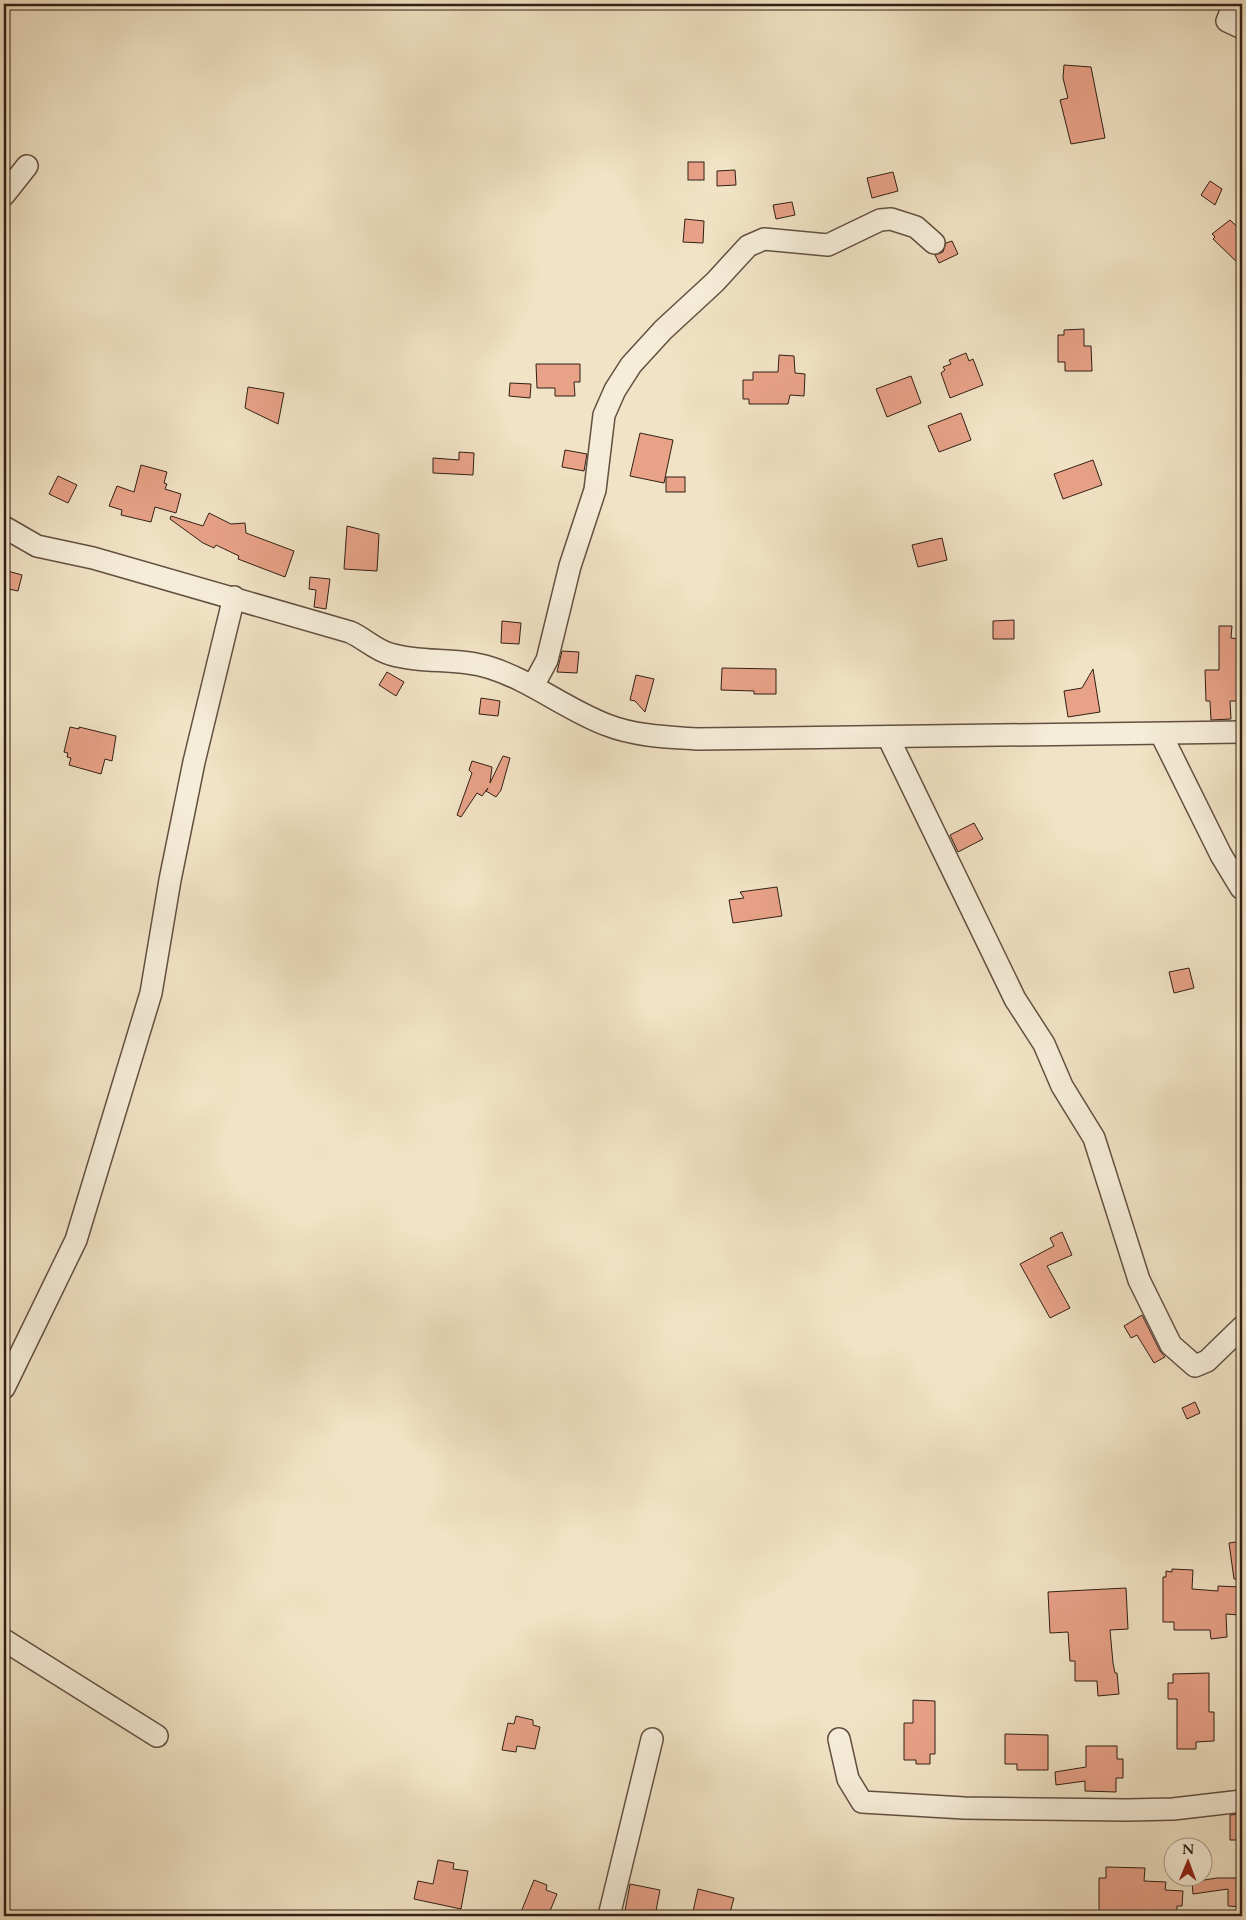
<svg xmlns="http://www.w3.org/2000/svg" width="1246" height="1920" viewBox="0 0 1246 1920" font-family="Cardo,serif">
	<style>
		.building { fill: #e8a288; stroke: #321f15 }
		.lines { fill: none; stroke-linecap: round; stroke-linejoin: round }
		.minor-casing { stroke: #625041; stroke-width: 24 }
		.minor { stroke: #f6edd9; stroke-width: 21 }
	</style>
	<rect width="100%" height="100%" fill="#f1e3c5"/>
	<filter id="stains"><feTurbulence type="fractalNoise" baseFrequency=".004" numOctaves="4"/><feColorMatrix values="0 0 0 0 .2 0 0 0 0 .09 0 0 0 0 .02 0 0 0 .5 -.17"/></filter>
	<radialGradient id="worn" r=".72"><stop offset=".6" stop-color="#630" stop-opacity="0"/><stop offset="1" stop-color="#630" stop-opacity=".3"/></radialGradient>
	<g class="building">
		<path d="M1064,65L1091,67L1105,138L1071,144L1060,100L1068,98L1063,78Z"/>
		<rect x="688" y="162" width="16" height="18"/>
		<path d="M735,170L736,185L717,186V171Z"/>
		<path d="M893,172L898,191L872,198L867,178Z"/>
		<path d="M1210,181L1222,189L1215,205L1201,195Z"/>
		<path d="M792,202L795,215L776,219L773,205Z"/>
		<path d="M685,219L704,221L703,243L683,242Z"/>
		<path d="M1230,220L1242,231V267L1213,239L1215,237L1212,234Z"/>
		<path d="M952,241L958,254L939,263L935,255L943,252L946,243Z"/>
		<path d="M1084,329V346H1091L1092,371H1065V362H1058V335H1064V330Z"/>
		<path d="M966,353L969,361L973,359L983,385L950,398L941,373L945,370L943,367L951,364L949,360Z"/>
		<path d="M779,355L794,356L795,373L805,374L804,396L790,395L788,404H749V399H743V380H753V372H778Z"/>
		<path d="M536,364H580V382H574L575,396H555V388H537Z"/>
		<path d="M911,376L921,403L887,417L876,389Z"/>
		<path d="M510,383L531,384L530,398L509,396Z"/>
		<path d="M248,387L284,393L278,424L245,408Z"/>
		<path d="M961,413L971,440L939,452L928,426Z"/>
		<path d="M640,433L673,440L664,483L630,476Z"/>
		<path d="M565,450L587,454L584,471L562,467Z"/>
		<path d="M459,452L474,453L473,475L433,473V458L459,460Z"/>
		<path d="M1093,460L1102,485L1063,499L1054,474Z"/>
		<path d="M141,465L167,472L164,483L167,484L165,489L181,494L176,513L155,507L151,522L121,515L122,510L109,506L117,486L134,492Z"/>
		<path d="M58,476L77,485L68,503L49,494Z"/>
		<rect x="666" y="477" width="19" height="15"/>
		<path d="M209,513L231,524L245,523L246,533L294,551L285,577L238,559L239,556L216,545L214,548L203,543L170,519L171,516L203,526Z"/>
		<path d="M347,526L379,534L377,571L344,569Z"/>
		<path d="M942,538L947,560L918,567L912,545Z"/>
		<path d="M4,570L22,575L18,591L4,588Z"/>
		<path d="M310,577L330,579L326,609L314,607L316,590L309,589Z"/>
		<path d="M1014,620V639H993V621Z"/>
		<path d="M502,621L521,623L519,644L501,643Z"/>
		<path d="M1219,626H1232L1231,638L1241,639L1242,701H1230L1231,719L1211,720L1210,701H1206L1205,670H1219Z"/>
		<path d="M562,651L579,652L577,673L557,672Z"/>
		<path d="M722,668L776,669V694H754V691L721,690Z"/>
		<path d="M1093,669L1100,712L1068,717L1064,691L1082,688Z"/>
		<path d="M387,672L404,682L396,696L379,685Z"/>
		<path d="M636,675L654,679L645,712L635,701L630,700Z"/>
		<path d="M481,698L500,701L498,716L479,714Z"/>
		<path d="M70,727L79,729V727L116,736L112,761L105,759L101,774L69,765L71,758L67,757L68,753L64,752Z"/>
		<path d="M503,756L510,758L501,790L496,797L486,791L488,788L482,796L477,793L461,817L457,815L472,773L469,770L472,761L492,767L490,783Z"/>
		<path d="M974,823L983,839L958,852L950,835Z"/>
		<path d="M777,887L782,916L733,923L729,900L744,898L740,892Z"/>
		<path d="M1189,968L1194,988L1174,993L1169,972Z"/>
		<path d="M1062,1232L1072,1255L1047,1266L1070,1308L1050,1318L1020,1264L1054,1246L1050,1238Z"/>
		<path d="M1142,1315L1160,1351L1165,1357L1154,1363L1137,1335L1131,1338L1124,1326Z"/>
		<path d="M1195,1402L1200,1413L1187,1419L1182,1408Z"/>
		<path d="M1242,1541V1579H1234L1229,1543Z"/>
		<path d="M1172,1569L1193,1570L1192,1589L1218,1591V1586L1240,1587L1239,1615L1226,1614L1227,1637L1211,1639L1210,1630H1174V1622H1163V1577H1166V1571L1172,1572Z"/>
		<path d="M1126,1588L1128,1629L1110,1630L1113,1663L1115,1673H1117L1119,1694L1098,1696L1097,1681H1075V1661H1070L1068,1632L1050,1633L1048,1592Z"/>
		<path d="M1209,1673V1712H1214V1741L1196,1742V1749H1177V1699H1168V1683H1173V1674Z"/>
		<path d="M913,1700L935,1701V1754H930V1764H916V1760H904V1723H913Z"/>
		<path d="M516,1716L533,1720V1725L540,1727L535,1749L517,1746L516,1752L502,1750L508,1723L514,1724Z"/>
		<path d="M1005,1734L1048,1735V1770H1017V1764H1005Z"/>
		<path d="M1086,1746H1117V1759H1123V1778H1116V1792L1085,1791V1781L1056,1785L1055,1772L1086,1767Z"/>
		<path d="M1242,1814V1840H1230V1815Z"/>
		<path d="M438,1860L454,1863L453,1869L468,1871L461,1909L414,1899L418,1881L433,1884Z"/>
		<path d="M1106,1867L1145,1868L1144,1881L1166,1882L1165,1890L1183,1891L1182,1906H1177V1916L1099,1915V1878H1106Z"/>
		<path d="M1217,1878H1242V1907L1228,1906V1889L1193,1894L1192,1882Z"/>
		<path d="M534,1880L547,1885L546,1890L557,1894L548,1916L535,1912L534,1916L521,1912Z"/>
		<path d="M630,1884L660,1890L655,1916H624Z"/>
		<path d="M698,1889L734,1898L729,1916H692Z"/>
	</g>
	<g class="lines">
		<defs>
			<g id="minor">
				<path d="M1234,4L1227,21L1242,28"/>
				<path d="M4,195L27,166"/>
				<path d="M4,527L37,546L93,558L350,632C364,638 375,650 390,654C423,664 458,657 491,668C532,681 567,710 607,725C635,736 667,737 696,739L1242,732"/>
				<path d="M533,686L547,660L570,566L595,490L604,415L615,390L631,365L663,330L715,282L748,246L764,239L828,245L880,220L891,219L916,227L934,243"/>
				<path d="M1161,734L1221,855L1241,888"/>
				<path d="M888,737L1015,999L1044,1044L1062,1086L1094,1138L1139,1280L1171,1345L1195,1366L1207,1361L1242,1327"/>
				<path d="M4,1388L76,1240L151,993L170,880L194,762L234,597"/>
				<path d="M4,1640L157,1736"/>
				<path d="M839,1739L848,1779L862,1802L964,1808L1127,1810L1173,1809L1242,1801"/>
				<path d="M609,1916L652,1739"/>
			</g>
		</defs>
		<use href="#minor" class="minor-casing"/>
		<use href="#minor" class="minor"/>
	</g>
	<rect width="1246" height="1920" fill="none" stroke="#f1e3c5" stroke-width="20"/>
	<rect x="5" y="5" width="1236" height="1910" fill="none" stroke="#321f15" stroke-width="2.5"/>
	<rect x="10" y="10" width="1226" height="1900" fill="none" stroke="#321f15"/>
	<g transform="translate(1188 1862) rotate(1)"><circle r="24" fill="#f6edd9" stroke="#a89b8b"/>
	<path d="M0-4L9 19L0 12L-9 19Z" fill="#8f2418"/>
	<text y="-8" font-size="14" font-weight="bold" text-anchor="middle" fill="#321f15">N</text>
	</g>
	<rect width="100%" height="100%" filter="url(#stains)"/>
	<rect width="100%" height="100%" fill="url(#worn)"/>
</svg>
